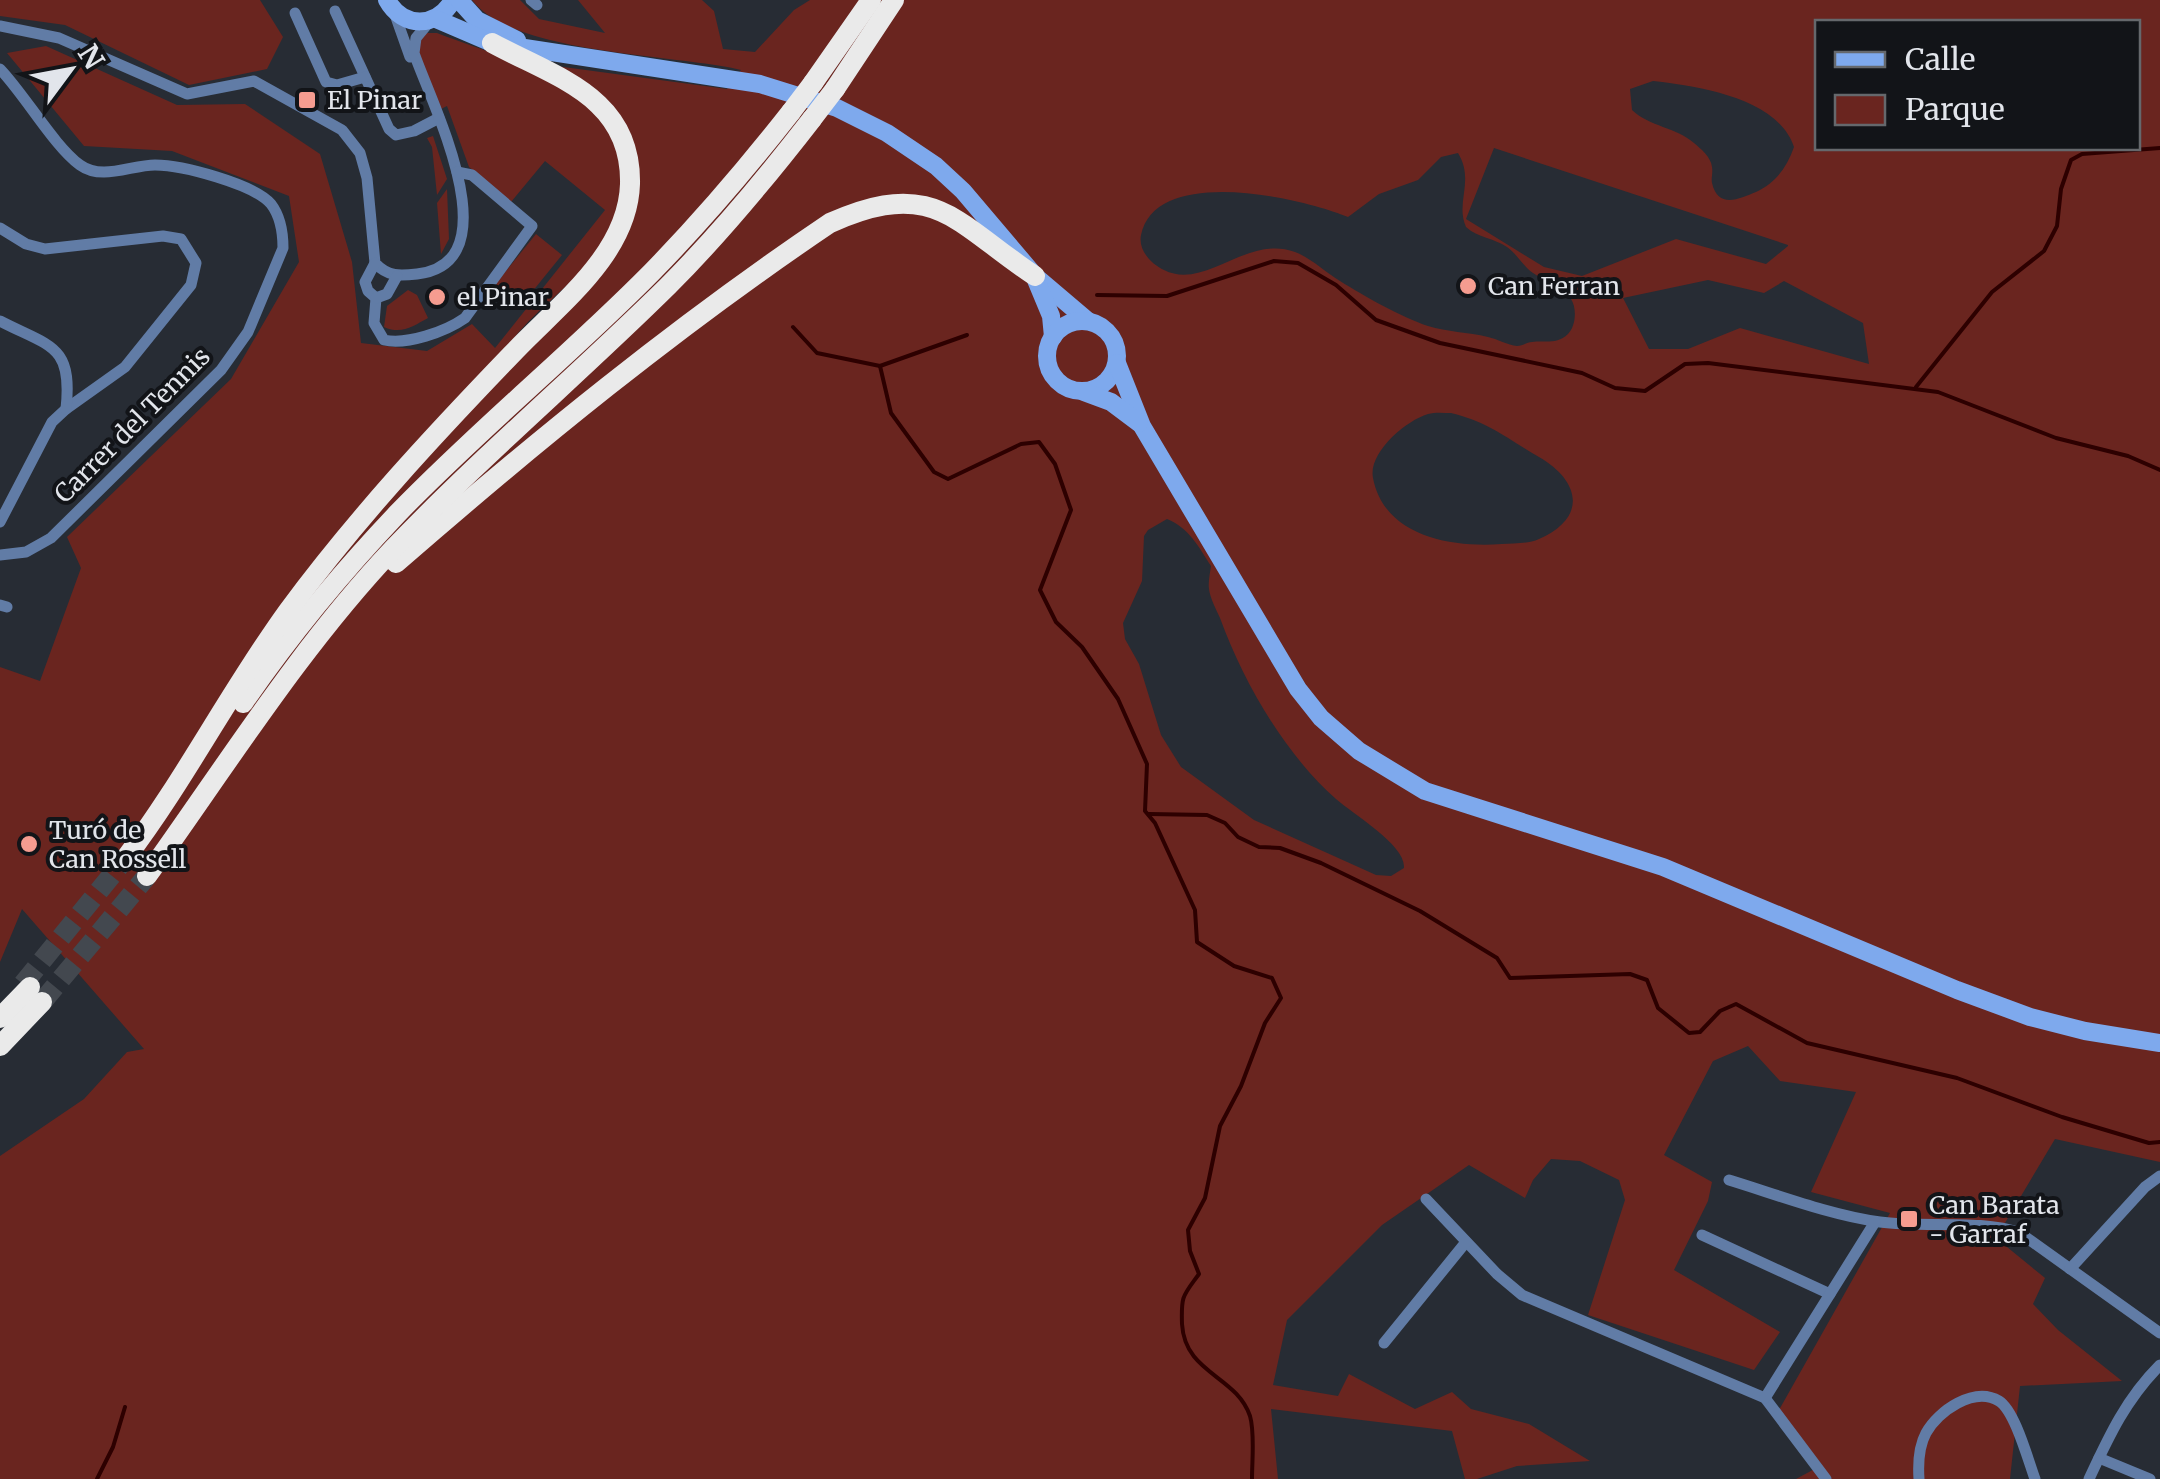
<svg xmlns="http://www.w3.org/2000/svg" width="2160" height="1479" viewBox="0 0 2160 1479" font-family="Merriweather,serif">
	<style>
		.green { fill: #6a251f; fill-rule: evenodd }
		.lines { fill: none; stroke-linecap: round; stroke-linejoin: round }
		.stream { stroke: #2d0000; stroke-width: 4 }
		.motorway-tunnel { stroke: #43484f; stroke-width: 20; stroke-dasharray: 20 10; stroke-linecap: butt }
		.minor { stroke: #617ca6; stroke-width: 11 }
		.secondary { stroke: #7ea9ed; stroke-width: 18 }
		.motorway { stroke: #eaeaea; stroke-width: 20 }
		.motorway-bridge { stroke: #eaeaea; stroke-width: 20 }
		.poi-dot { fill: #f59c90; stroke: #121418; stroke-width: 4 }
		.labels { text-anchor: middle; stroke-width: 8; stroke-linejoin: round; paint-order: stroke }
		.poi-label { font-size: 25px; fill: #e2e5eb; stroke: #121418; text-anchor: start }
		.street-label { font-size: 25px; fill: #e2e5eb; stroke: #121418 }
	</style>
	<rect width="100%" height="100%" fill="#272c34"/>
	<g class="green">
		<path d="M0,0H260L283,37L267,69L189,85L65,25L0,16Z"/>
		<path d="M472,0H520L539,19L605,33L578,0H702L714,11L723,49L755,52L794,10L810,0H2160V1162L2055,1139L1996,1238L2045,1278L2033,1304L2058,1330L2122,1381L2020,1386L2010,1479H1796L1822,1465L1779,1410L1890,1213L1811,1192L1856,1092L1780,1081L1748,1046L1713,1061L1664,1155L1712,1182L1708,1201L1674,1270L1780,1332L1754,1370L1588,1315L1625,1200L1619,1180L1580,1161L1551,1159L1533,1180L1525,1198L1469,1165L1382,1225L1287,1320L1273,1385L1338,1396L1349,1374L1415,1409L1452,1392L1471,1409L1529,1424L1590,1461L1517,1466L1477,1479H1465L1452,1431L1271,1409L1278,1479H0V1156L84,1099L127,1052L144,1049L22,909L0,962V667L40,681L81,568L67,537L231,379L299,262L289,196L172,151L84,146L7,53L46,46L177,105L245,104L320,154L352,262L361,343L427,351L472,324L495,348L605,210L545,161L511,202L469,167L447,106L441,109C432,87 405,50 427,33H437C509,61 629,88 622,187C620,212 610,238 594,257C569,288 531,313 509,345C543,334 558,316 581,289C593,276 607,263 617,248C647,204 639,136 601,98C588,85 571,77 555,69L556,66L727,89L741,70C675,54 514,55 472,0ZM1818,22H2138V148H1818ZM1653,81C1698,86 1778,98 1794,147C1787,167 1775,184 1756,192C1739,199 1718,209 1712,183C1711,178 1713,173 1712,167C1711,157 1701,149 1694,143C1676,127 1650,127 1632,110L1630,89ZM1494,148L1788,245V246L1766,264L1676,239L1582,276L1544,267L1466,219ZM1458,153C1475,181 1455,202 1466,227C1478,238 1494,238 1507,247C1517,254 1523,266 1533,273C1545,281 1563,287 1571,299C1577,308 1576,326 1568,334C1557,345 1545,340 1532,342C1527,342 1522,346 1517,346C1508,345 1497,339 1488,337C1468,332 1447,332 1428,326C1401,317 1364,296 1340,281C1325,272 1311,258 1295,252C1247,234 1205,291 1164,270C1151,264 1138,250 1141,235C1156,164 1303,198 1348,217L1379,194L1418,180L1441,157ZM1708,280L1764,293L1784,281L1863,323L1869,364L1740,328L1688,349H1649L1623,298ZM1451,413C1489,422 1506,438 1539,457C1579,480 1589,517 1539,539C1528,544 1514,543 1502,544C1451,548 1384,536 1373,478C1368,453 1405,421 1428,414C1435,412 1444,413 1451,413ZM1167,519C1189,528 1199,547 1211,566C1210,573 1208,582 1209,589C1210,598 1216,609 1220,618C1244,683 1284,753 1336,799C1354,815 1406,845 1404,868L1391,876L1376,875L1254,820L1181,767L1161,735L1139,664L1125,639L1123,623L1142,581L1144,536L1148,530Z"/>
		<path d="M433,136L447,179L437,195L432,147L427,138Z"/>
		<path d="M447,189L449,239L441,254L437,203Z"/>
		<path d="M536,234L562,255L519,308L493,287Z"/>
		<path d="M408,290L417,295L428,318C413,326 402,335 384,327L387,306Z"/>
	</g>
	<g class="lines">
		<g class="stream">
			<path d="M1097,295L1167,296L1274,261L1298,263L1336,285L1376,320L1440,343L1582,373L1615,388L1645,391L1685,364L1708,363L1938,392L2056,438L2128,456L2160,470"/>
			<path d="M793,327L817,353L880,366L891,413L934,472L948,479L1021,444L1039,442L1055,464L1071,510L1040,590L1056,622L1082,647L1118,699L1147,764L1145,811L1155,823L1195,910L1197,942L1234,966L1272,978L1281,998L1265,1023L1241,1086L1220,1126L1205,1198L1188,1230L1190,1251L1199,1274C1183,1296 1181,1295 1182,1324C1185,1374 1236,1375 1250,1416C1255,1433 1252,1460 1252,1479"/>
			<path d="M880,366L967,335"/>
			<path d="M1916,387L1992,292L2044,251L2057,226L2061,189L2071,160L2082,154L2160,148"/>
			<path d="M1149,814L1207,815L1225,823L1238,837L1259,847L1280,848L1321,863L1420,911L1497,958L1510,978L1630,974L1647,980L1658,1008L1689,1033L1700,1032L1720,1011L1736,1004L1807,1043L1957,1078L2062,1117L2149,1143L2160,1142"/>
			<path d="M97,1479L113,1447L125,1407"/>
		</g>
		<g class="motorway-tunnel">
			<path d="M23,984L125,859"/>
			<path d="M42,1002L147,876"/>
		</g>
		<g class="minor">
			<path d="M531,0L537,5"/>
			<path d="M393,9L410,57"/>
			<path d="M335,11L389,129L396,135L414,131L439,118"/>
			<path d="M295,13L326,82L337,85L365,77"/>
			<path d="M0,26L59,38L187,94L254,81L342,130L360,153L367,178L375,263C388,277 400,276 417,274C514,263 431,103 414,53L416,38L430,21"/>
			<path d="M0,69C25,95 54,146 80,165C102,181 131,165 155,165C182,165 254,184 271,204C281,217 283,232 283,248L248,332L221,370L51,538L26,552L0,555"/>
			<path d="M0,228L26,244L45,249L163,236L181,239L196,263L191,285L125,367L66,409L52,422L0,522"/>
			<path d="M375,263L365,282L368,291L376,298L374,323L384,340C407,345 445,332 465,318L532,226L472,175L457,172"/>
			<path d="M376,298L387,294L397,276"/>
			<path d="M0,321C50,347 73,344 66,409"/>
			<path d="M0,605L7,607"/>
			<path d="M1729,1180C1778,1195 1830,1215 1880,1222C1924,1228 1981,1219 2020,1233L2160,1333"/>
			<path d="M1426,1199L1497,1274L1522,1295L1765,1398L1826,1479"/>
			<path d="M1702,1235L1830,1294"/>
			<path d="M2070,1269L2145,1187L2160,1176"/>
			<path d="M1384,1343L1466,1242"/>
			<path d="M1765,1398L1875,1222"/>
			<path d="M2099,1458L2150,1479"/>
			<path d="M1919,1479C1918,1464 1919,1446 1926,1433C1938,1411 1974,1386 1999,1401C2015,1411 2028,1460 2035,1479"/>
			<path d="M2089,1479C2109,1436 2126,1399 2160,1365"/>
		</g>
		<g class="secondary">
			<path d="M387,0C403,29 437,28 453,0"/>
			<path d="M459,0L477,20L517,40"/>
			<path d="M436,19L492,43L760,84L837,108L887,133L936,166L963,191L1035,276L1088,321"/>
			<path d="M1036,280L1051,316L1053,337"/>
			<circle cx="1082" cy="356" r="35"/>
			<path d="M1117,363L1142,426L1298,689L1321,718L1359,751L1425,791L1663,867L1957,990L2030,1017L2085,1031L2160,1043"/>
			<path d="M1084,392L1111,402L1139,423"/>
		</g>
		<g class="motorway">
			<path d="M813,83L871,0"/>
			<path d="M835,89L894,0"/>
			<path d="M396,563C535,442 677,326 830,223C935,176 955,223 1035,276"/>
			<path d="M243,703C289,636 341,573 397,514C478,430 569,356 651,273C701,222 747,168 791,112"/>
			<path d="M125,859C185,780 230,691 288,611C356,519 433,436 512,354C557,306 628,255 630,184C632,96 554,77 492,43"/>
			<path d="M147,876C226,766 300,647 394,548C481,457 578,375 668,286C720,234 767,177 812,119"/>
			<path d="M0,1018L30,987"/>
			<path d="M0,1046L42,1002"/>
		</g>
		<g class="motorway-bridge">
			<path d="M791,112L813,83"/>
			<path d="M812,119L835,89"/>
		</g>
	</g>
	<g class="poi-dot">
		<rect x="297" y="90" width="20" height="20" rx="5"/>
		<circle cx="1468" cy="286" r="10"/>
		<circle cx="437" cy="297" r="10"/>
		<circle cx="29" cy="844" r="10"/>
		<rect x="1899" y="1209" width="20" height="20" rx="5"/>
	</g>
	<g class="labels">
		<g class="poi-label">
			<text x="327" y="109">El Pinar</text>
			<text x="1488" y="295">Can Ferran</text>
			<text x="457" y="306">el Pinar</text>
			<text x="49" y="839">Turó de<tspan x="49" dy="29">Can Rossell</tspan></text>
			<text x="1929" y="1214">Can Barata<tspan x="1929" dy="29">- Garraf</tspan></text>
		</g>
		<g class="street-label">
			<text transform="translate(132 425) rotate(-45)" y="9">Carrer del Tennis</text>
		</g>
	</g>
	<rect x="1815" y="20" width="325" height="130" fill="#121418" stroke="#65686c" stroke-width="2.5"/>
	<rect x="1835" y="52" width="50" height="15" fill="#7ea9ed" stroke="#65686c" stroke-width="2.5"/>
	<text x="1905" y="70" font-size="30" fill="#e2e5eb">Calle</text>
	<rect x="1835" y="95" width="50" height="30" fill="#6a251f" stroke="#65686c" stroke-width="2.5"/>
	<text x="1905" y="120" font-size="30" fill="#e2e5eb">Parque</text>
	<g transform="translate(70 70) rotate(58)" stroke="#121418" stroke-width="8" paint-order="stroke">
	<path d="M0-8L18 38L0 25L-18 38Z" fill="#e2e5eb"/>
	<text y="-15" font-size="28" font-weight="bold" text-anchor="middle" fill="#e2e5eb">N</text>
	</g>
</svg>
